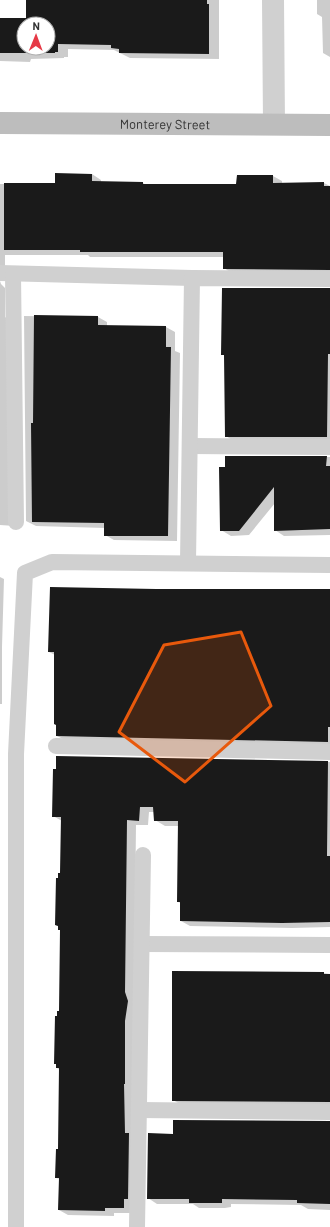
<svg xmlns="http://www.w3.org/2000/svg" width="330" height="1227" viewBox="0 0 330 1227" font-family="Barlow,sans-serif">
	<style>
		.shadow { fill: #0003; fill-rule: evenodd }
		.building { fill: #1a1a1a; fill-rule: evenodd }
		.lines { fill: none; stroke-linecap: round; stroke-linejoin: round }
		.lane { stroke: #d0d0d0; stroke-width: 16 }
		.street { stroke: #d0d0d0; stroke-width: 22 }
		.secondary { stroke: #bdbdbd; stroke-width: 22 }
		.marked { fill: #e8590c; fill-opacity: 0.2; stroke: #e8590c; stroke-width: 3; stroke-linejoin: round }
		.labels { text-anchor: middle; stroke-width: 4; stroke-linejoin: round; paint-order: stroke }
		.street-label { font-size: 13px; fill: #333; stroke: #fff }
	</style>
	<rect width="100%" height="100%" fill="#fff"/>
	<g class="shadow">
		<path d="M27,0H219V59L130,58L114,50L68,49V57H64V58L31,59L30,62L0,61V19H27ZM24,24H48V48H24Z"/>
		<path d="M317,0H330V57L323,53L322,17L317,14Z"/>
		<path d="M92,174L101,180V182L143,183L146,185H237L273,176L282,181V184L324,183L330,186V274H233L224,268V257H90L88,255H5V270L0,277V184H56Z"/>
		<path d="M0,281L1,284L5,288V317L13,322L15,526L0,525Z"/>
		<path d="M330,289V442H235L226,436L225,356L222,354Z"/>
		<path d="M24,316L98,317L107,322V327H166L175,332V351L180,353L177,541L114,540L105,535V528L36,526L26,521Z"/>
		<path d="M226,457H330V535L284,536L275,530V503L249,535L231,536L221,530Z"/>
		<path d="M0,577L4,579L2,647V704H0Z"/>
		<path d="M330,590V747L67,741L57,736L55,655L49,652Z"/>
		<path d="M57,757L330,762V927L292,928L190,926L181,921V903L178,902L179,826H165L155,820L154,812H149L148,825H136L134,998L133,1213H114V1216L68,1215L59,1210L60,1179L56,1178L59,1150L60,1070L57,1068L58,1017L60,1012L61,931L59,929V927L56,925L59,879L61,874L62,821L53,816Z"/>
		<path d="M239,973H324L330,974V1107L183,1106L173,1100Z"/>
		<path d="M330,1122V1210L308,1209L301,1205L231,1204V1207L225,1208H199L193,1204H157L148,1198L174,1135Z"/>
	</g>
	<g class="building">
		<path d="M26,0H207V4H209V54L119,53V49L111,48V45L58,44V52H55V53H0V18H26ZM24,24H48V48H24Z"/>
		<path d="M55,173L92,174V181L143,182V184H236L237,175H273V183L324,182V186H330V270L223,269V252H80V250H4V183H55Z"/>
		<path d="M222,288H330V354H328L327,437H225L224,355H221Z"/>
		<path d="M34,315L98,316V325L166,326V347H171L168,536H104V523L32,522L31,423H33Z"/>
		<path d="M225,456H327L326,466H330V529L274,531V487L239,531H220L219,467H225Z"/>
		<path d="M50,587L156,589H330V727H328V742L56,736V725L54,724V652H48Z"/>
		<path d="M56,756L328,761L327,856H330V922L282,923L180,921V902H177L178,821H154L153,807H140L139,821L127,820L125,992L128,1001L125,1021V1084H124L125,1133H129L128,1199H124V1208H105V1211L58,1210L59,1178H55L56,1149H58L59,1068H56V1064H54L55,1016H57V1011H59L60,930H58V926L55,925L56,878H58V873H60L61,817H52L53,769H56Z"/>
		<path d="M172,971L324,972V974H330V1102L172,1101Z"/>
		<path d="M173,1120L330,1121V1204L297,1203V1200L222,1199V1203H189V1199H147L148,1133L173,1134Z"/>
	</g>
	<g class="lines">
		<g class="lane">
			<path d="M0,273L192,278"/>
			<path d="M13,274L16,522"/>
			<path d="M190,446L330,447"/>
			<path d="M188,563L192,278L330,279"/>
			<path d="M56,746L330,752"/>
			<path d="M142,944L330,945"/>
			<path d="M139,1110L330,1112"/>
			<path d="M16,1227V754L25,573L52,562L330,565"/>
			<path d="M137,1227L143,855"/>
		</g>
		<path class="street" d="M273,0L274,124"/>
		<path class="secondary" id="s1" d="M0,123L330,125"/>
	</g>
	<path class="marked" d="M241,632L271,706L185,782L119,732L164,645Z"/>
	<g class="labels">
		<g class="street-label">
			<text dy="5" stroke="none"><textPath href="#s1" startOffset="165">Monterey Street</textPath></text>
		</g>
	</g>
	<g transform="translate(36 36) rotate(1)"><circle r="19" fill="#ffffff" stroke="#adadad"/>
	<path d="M0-3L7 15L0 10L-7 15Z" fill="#e63946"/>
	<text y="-6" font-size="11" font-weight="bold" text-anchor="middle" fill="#333333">N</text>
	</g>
</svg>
